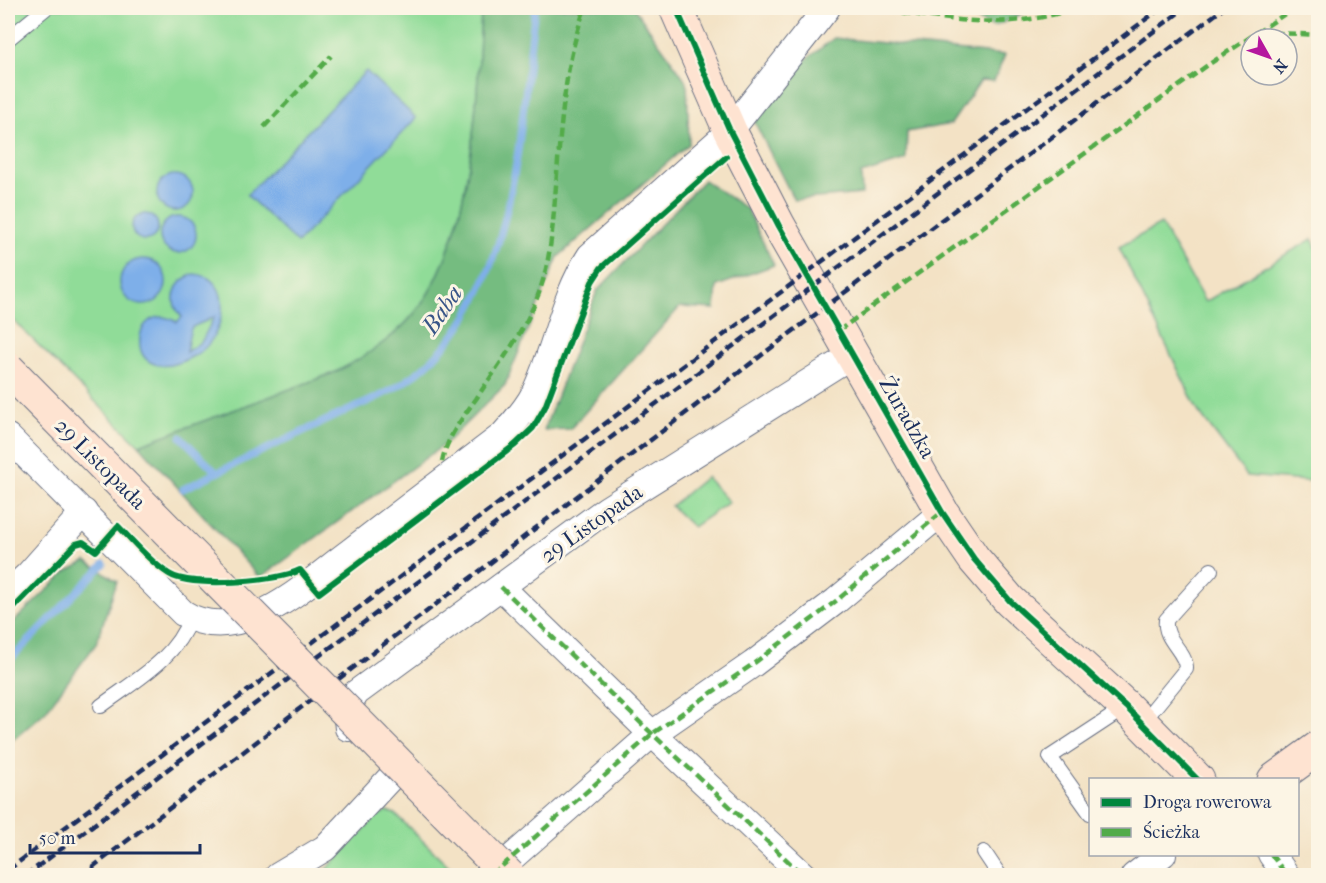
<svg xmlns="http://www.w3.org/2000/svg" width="1326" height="883" viewBox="0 0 1326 883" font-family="'IM FELL French Canon',serif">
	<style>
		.green { fill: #90dc98; stroke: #56867b; stroke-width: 1.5 }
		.forest { fill: #74bc80; stroke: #48766f; stroke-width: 1.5 }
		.water { fill: #7eafe9; stroke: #4c6fa4; stroke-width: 1.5; fill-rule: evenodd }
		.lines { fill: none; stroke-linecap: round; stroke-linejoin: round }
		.stream { stroke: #7eafe9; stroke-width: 7 }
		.lane-casing { stroke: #676e82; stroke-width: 16 }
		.street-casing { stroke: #676e82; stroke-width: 28 }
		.secondary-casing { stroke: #676e82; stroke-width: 35 }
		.lane { stroke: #fff; stroke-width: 14 }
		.street { stroke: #fff; stroke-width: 26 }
		.secondary { stroke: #fee3d1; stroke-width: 33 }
		.rail { stroke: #1b2f5e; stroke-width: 4.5; stroke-dasharray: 9 4.5; stroke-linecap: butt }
		.secondary-bridge-casing { stroke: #676e82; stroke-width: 35; stroke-linecap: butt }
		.secondary-bridge { stroke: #fee3d1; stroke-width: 33 }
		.quiet { stroke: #52ab49; stroke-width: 4.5; stroke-dasharray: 9 4.5; stroke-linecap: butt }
		.cycleway-casing { stroke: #fcf5e5; stroke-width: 10 }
		.cycleway { stroke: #00873e; stroke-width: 6 }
		.labels { text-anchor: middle; stroke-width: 6; stroke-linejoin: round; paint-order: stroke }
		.street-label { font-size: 22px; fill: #1b2f5e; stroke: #fcf5e5 }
		.water-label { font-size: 24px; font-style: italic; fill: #395588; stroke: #fcf5e5 }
	</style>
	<rect width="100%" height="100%" fill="#fcf5e5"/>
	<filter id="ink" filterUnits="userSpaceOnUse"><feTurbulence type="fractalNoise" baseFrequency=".0167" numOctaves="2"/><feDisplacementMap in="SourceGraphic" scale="12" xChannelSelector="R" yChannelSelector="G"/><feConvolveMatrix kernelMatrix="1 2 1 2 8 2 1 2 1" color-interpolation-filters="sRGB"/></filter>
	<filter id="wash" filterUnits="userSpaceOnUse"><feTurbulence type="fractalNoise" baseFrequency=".008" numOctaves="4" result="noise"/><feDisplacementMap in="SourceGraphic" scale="24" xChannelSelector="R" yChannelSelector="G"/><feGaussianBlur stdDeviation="1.35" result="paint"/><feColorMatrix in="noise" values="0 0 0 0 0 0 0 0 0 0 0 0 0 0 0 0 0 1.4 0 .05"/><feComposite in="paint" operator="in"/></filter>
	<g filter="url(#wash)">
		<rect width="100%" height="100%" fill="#f3e2c5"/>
		<g class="green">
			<path d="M8,8H481C478,98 473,244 413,315C392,340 364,357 336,372L139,445L8,315Z"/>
			<path d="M1161,224L1205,302L1312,239L1318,251V482L1247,476L1198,411L1119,247Z"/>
			<path d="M706,477L729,502L693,527L671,506Z"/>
			<path d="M387,811L395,814L458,875H321L378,815Z"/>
		</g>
		<g class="forest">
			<path d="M481,8H634L687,82L689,144L558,257L505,385L445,444L260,578L139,445L336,372C364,357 392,340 413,315C473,244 478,98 481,8Z"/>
			<path d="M949,8H1034L994,27Z"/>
			<path d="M834,38L1005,55L994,81L981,80L951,124L907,132L906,160L861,174L862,194L794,200L751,115L803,62Z"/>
			<path d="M704,180L747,209L774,265L717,286L715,309L680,307L570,429L544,430L597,291Z"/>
			<path d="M86,561L117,581L96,644L45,712L8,744V627L66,572Z"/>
		</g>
		<g class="water">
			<path d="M366,71L416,118L297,243L247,195Z"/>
			<circle cx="175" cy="193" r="18"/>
			<circle cx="145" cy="227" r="13"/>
			<circle cx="178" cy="235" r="18"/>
			<circle cx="143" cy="282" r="23"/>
			<path d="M194,274C236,277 226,337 197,354C121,399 127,294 177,322L182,317C167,301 174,281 194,274ZM214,317L202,341L186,352C193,318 186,332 214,317Z"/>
		</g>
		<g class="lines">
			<g class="stream">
				<path d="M181,437L217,473"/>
				<path d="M183,489C231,466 279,443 327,420C348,410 372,401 393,389C519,318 518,133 535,8"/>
				<path d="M8,662L104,564"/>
			</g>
		</g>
	</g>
	<g filter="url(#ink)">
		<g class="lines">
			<defs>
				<g id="lane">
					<path d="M8,39L46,8"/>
					<path d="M101,706C134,681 176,659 190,618"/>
					<path d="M1142,723L1186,669C1187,652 1163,640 1166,620L1211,570"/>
					<path d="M1090,813L1050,757L1126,707"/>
					<path d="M984,852L1000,876"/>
				</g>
				<g id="street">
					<path d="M8,437L183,613C206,628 232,625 257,615C291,601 321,573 351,551C401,512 452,474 503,435C514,422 526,410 534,394C556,349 562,299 590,256L730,131L827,8"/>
					<path d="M501,587L645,727L804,876"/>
					<path d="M8,593L28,575L84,512"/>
					<path d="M348,728L346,711L356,693L607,509L852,355"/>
					<path d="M1271,854L1287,876"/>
					<path d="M492,875L652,734L753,664L836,601L942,512"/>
					<path d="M278,876L325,848L392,776"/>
					<path d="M1134,876L1163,854"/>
				</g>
				<g id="secondary">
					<path d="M676,8L730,131L779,226L942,512L974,559L1010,601L1126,707L1198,780"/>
					<path d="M1274,780L1318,748"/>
				</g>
			</defs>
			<use href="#lane" class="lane-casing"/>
			<use href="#street" class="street-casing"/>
			<use href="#secondary" class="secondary-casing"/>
			<use href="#lane" class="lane"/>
			<use href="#street" class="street"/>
			<use href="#secondary" class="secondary"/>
			<g class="rail">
				<path d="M8,870L1161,8"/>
				<path d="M25,876L1185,8"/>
				<path d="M81,876L784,338L1224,8"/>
			</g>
			<defs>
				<path id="secondary-bridge" d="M8,369L509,876"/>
			</defs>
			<use href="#secondary-bridge" class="secondary-bridge-casing"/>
			<use href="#secondary-bridge" class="secondary-bridge"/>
			<g class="quiet">
				<path d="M876,8C943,19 1009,32 1075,8"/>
				<path d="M1260,32L1318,35"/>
				<path d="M264,127L331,56"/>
				<path d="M838,331L1208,65L1294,8"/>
				<path d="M442,462C446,439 462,418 476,399C497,367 523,334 537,298C551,263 553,223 556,186C561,125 564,66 585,8"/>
				<path d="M501,587L645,727L804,876"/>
				<path d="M1271,854L1287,876"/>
				<path d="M492,875L652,734L753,664L836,601L942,512"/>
			</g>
			<defs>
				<g id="cycleway">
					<path d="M676,8L730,131L779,226L942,512L974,559L1010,601L1126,707L1198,780"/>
					<path d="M8,614L76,544L83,542L96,551L118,526C134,542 150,562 169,574C191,588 277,582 300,570L319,593L515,445L533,428L545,407L592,282L601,268L726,157"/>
				</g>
			</defs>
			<use href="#cycleway" class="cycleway-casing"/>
			<use href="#cycleway" class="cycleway"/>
		</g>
	</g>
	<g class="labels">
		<g class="street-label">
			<text transform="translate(908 417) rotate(60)" y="8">Żuradzka</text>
			<text transform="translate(101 463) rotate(45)" y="8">29 Listopada</text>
			<text transform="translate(591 523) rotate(-35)" y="8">29 Listopada</text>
		</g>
		<g class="water-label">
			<text transform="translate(442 310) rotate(-56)" y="8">Baba</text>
		</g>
	</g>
	<rect width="1326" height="883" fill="none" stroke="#fcf5e5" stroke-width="30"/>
	<rect x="1089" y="778" width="210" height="78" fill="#fcf5e5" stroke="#a2a6af" stroke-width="1.5"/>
	<rect x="1101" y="798" width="30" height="9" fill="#00873e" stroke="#a2a6af" stroke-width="1.5"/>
	<text x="1143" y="808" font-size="18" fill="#1b2f5e">Droga rowerowa</text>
	<rect x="1101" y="828" width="30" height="9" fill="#52ab49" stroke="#a2a6af" stroke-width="1.5"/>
	<text x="1143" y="838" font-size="18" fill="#1b2f5e">Ścieżka</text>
	<g transform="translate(1269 57) rotate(130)"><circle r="28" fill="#fcf5e5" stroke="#a2a6af" stroke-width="1.5"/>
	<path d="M0-4.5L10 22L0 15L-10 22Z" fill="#b5179e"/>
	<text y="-9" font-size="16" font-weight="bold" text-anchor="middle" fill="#1b2f5e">N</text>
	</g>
	<path d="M30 844v9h170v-9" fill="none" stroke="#1b2f5e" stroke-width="3"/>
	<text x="39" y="844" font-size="18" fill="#1b2f5e" stroke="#fcf5e5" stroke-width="4.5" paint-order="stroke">50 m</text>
</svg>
